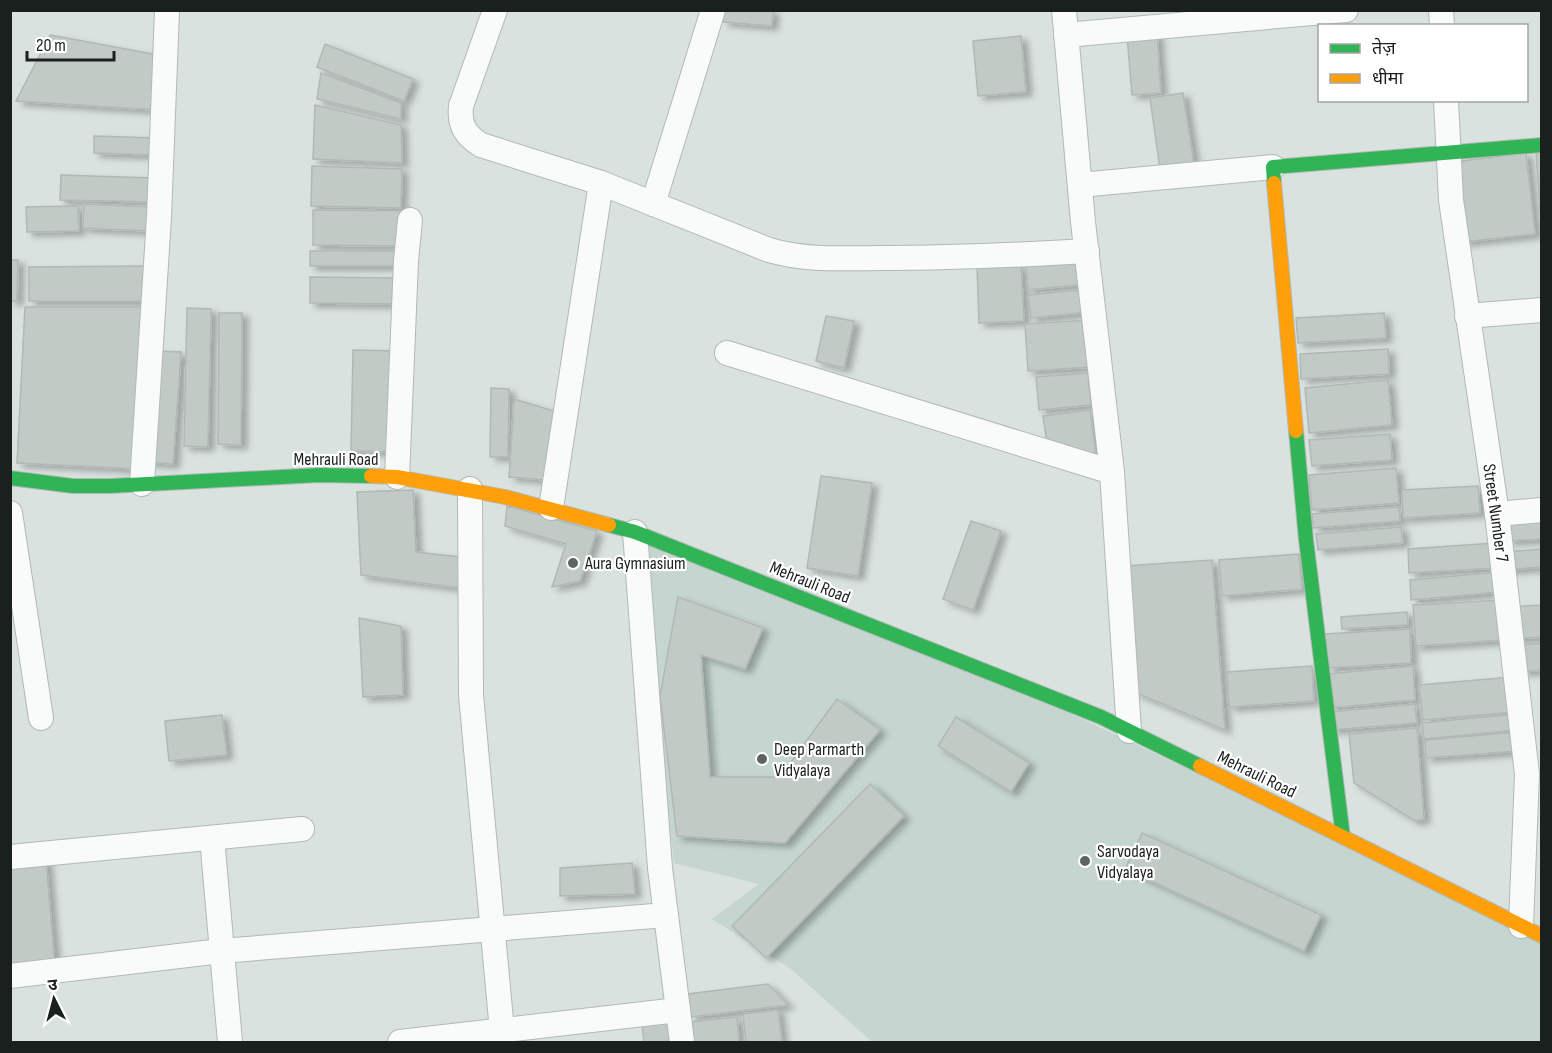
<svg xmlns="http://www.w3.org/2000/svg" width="1552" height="1053" viewBox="0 0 1552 1053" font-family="'Sofia Sans Condensed','Noto Sans Devanagari',sans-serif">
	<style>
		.built { fill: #c5d5cf }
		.building { fill: #c2cac6; stroke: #b1b8b5; stroke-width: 1.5; filter: url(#shadow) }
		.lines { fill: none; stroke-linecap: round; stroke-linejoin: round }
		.street-casing { stroke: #b2b9b6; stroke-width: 26 }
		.fast-casing { stroke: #b2b9b6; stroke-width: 16 }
		.slow-casing { stroke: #b2b9b6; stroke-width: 16 }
		.street { stroke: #f9fbfa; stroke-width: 24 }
		.fast { stroke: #30b455; stroke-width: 14 }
		.slow { stroke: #ff9f0a; stroke-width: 14 }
		.poi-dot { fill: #5d6461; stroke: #fff; stroke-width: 2 }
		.labels { text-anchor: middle; stroke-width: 4.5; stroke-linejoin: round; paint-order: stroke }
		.street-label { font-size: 18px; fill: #1a201e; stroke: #fff }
		.poi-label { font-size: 18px; fill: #1a201e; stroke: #fff; text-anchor: start }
	</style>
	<defs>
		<filter id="shadow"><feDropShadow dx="6" dy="4" stdDeviation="3" flood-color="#0004"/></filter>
	</defs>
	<rect width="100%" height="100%" fill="#d9e2de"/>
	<path class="built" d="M635,532L949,656L1541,936V1042H872L791,969L712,919L759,884L674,863Z"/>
	<g class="building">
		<path d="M724,10H773L772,26L723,22Z"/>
		<path d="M1157,33L1161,93L1132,95L1127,35Z"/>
		<path d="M50,35L159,55L155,110L16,101Z"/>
		<path d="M1021,36L1026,92L978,96L973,41Z"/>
		<path d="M325,44L413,79L404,101L317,67Z"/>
		<path d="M321,73L401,103V119L317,99Z"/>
		<path d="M1183,93L1195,171L1161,176L1150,98Z"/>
		<path d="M315,105L401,125L402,163L313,159Z"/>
		<path d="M94,136L154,138L153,155L94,153Z"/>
		<path d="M1542,151V223H1541L1536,152Z"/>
		<path d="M1526,153L1535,234L1464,242L1454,162Z"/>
		<path d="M312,166L402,169L401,208L311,206Z"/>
		<path d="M61,175L153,178L152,202L60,200Z"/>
		<path d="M84,204L152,207L151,231L83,228Z"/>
		<path d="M78,206L79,231L27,232L26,207Z"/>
		<path d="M313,210L401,211L400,246L313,245Z"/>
		<rect x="310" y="251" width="90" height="15"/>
		<path d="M1084,258L1086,284L1028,290L1026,265Z"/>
		<path d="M10,260H18L17,301H10Z"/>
		<path d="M1021,264L1024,321L979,323L977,266Z"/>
		<path d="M148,266V301H29V267Z"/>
		<path d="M310,277L401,278V304L310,303Z"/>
		<path d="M1088,289L1090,312L1031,318L1028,295Z"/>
		<path d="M25,307H147L138,469L17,463Z"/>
		<path d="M187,308L211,309L208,447L184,446Z"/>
		<path d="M219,313H242L241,445L218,444Z"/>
		<path d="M1384,313L1386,338L1298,343L1296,318Z"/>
		<path d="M826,316L854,321L844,368L816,361Z"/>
		<path d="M1089,320L1091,367L1028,371L1025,324Z"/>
		<path d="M1388,349L1389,374L1301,379L1300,354Z"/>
		<path d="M353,350L395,351L393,452L351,451Z"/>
		<path d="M155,351L181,352L173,464L147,462Z"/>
		<path d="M1088,373L1091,405L1039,410L1036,377Z"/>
		<path d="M1388,380L1392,425L1309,433L1305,388Z"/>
		<path d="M491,388L509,389L508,457H490Z"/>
		<path d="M514,399L554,411L546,480L509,477Z"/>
		<path d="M1090,410L1097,463L1047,443L1043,416Z"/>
		<path d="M1390,434L1392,460L1312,466L1309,440Z"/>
		<path d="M1396,468L1399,503L1312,510L1309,475Z"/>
		<path d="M821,476L872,483L858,576L807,568Z"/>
		<path d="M1478,486L1480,513L1403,518L1402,490Z"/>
		<path d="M413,490L416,552L460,557V588L361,575L357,492Z"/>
		<path d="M507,506L597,531L580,581L552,587L566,544L505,526Z"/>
		<path d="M1399,507L1400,521L1313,528L1312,514Z"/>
		<path d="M1542,516V539L1507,541L1505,519Z"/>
		<path d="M971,521L1001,531L973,610L943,599Z"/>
		<path d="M1401,527L1403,543L1318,550L1316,534Z"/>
		<path d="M1495,543L1496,568L1409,573L1408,549Z"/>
		<path d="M1542,549V567L1506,570L1504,552Z"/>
		<path d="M1299,554L1302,589L1222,596L1219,560Z"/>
		<path d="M1212,560L1225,730L1134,692L1126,566Z"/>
		<path d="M1498,572L1500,592L1411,600L1410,580Z"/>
		<path d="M678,597L763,628L745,669L701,655L710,777H780L837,699L880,730L785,843L677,836L660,696Z"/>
		<path d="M1503,600L1505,640L1416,646L1413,605Z"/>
		<path d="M1542,605V637L1515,639L1512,607Z"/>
		<path d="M1407,612L1408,625L1342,629L1341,617Z"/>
		<path d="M359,618L401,626L403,695L363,697Z"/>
		<path d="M1410,629L1411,663L1327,668L1325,634Z"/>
		<path d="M1542,643V670L1522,672L1520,645Z"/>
		<path d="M1312,666L1314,701L1229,707L1227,672Z"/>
		<path d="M1413,666L1415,700L1330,708L1327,674Z"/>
		<path d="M1512,677L1515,712L1423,720L1419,685Z"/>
		<path d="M1415,704L1417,723L1331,730L1329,712Z"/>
		<path d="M1516,714L1518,730L1424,739L1422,723Z"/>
		<path d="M222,715L227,755L169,761L165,721Z"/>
		<path d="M956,717L1029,763L1011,792L938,746Z"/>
		<path d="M1417,728L1424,819L1415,821L1354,783L1349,734Z"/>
		<path d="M1517,732L1518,751L1426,758L1425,740Z"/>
		<path d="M870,784L904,816L766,958L732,926Z"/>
		<path d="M1142,833L1321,915L1304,951L1125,869Z"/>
		<path d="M46,859L55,968L10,971V861Z"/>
		<path d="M632,863L635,894L560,896V868Z"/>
		<path d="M768,984L788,1005L691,1017L688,994Z"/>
		<path d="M778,1010L782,1042H746L743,1014Z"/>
		<path d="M737,1017L739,1042H691L689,1022Z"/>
		<path d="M673,1020L676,1042H644L642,1024Z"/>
	</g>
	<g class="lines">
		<defs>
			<g id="street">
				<path d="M495,10L461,106C459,125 465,135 481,145L601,183L769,250C806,261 845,258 884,258C951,258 1019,255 1087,251"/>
				<path d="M1064,10L1083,222L1112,472L1129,731"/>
				<path d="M1441,10L1442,26"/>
				<path d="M1066,35L1346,10"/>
				<path d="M1446,100L1451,200L1497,514L1527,774L1521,926"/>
				<path d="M1080,185L1273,167"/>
				<path d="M653,204L713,10"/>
				<path d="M1467,316L1542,310"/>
				<path d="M727,353L1112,472"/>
				<path d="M397,477L406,261L410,220"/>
				<path d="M142,484L159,217L167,10"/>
				<path d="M470,489L471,695L502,1031"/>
				<path d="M551,508L601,183"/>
				<path d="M10,513L41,718"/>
				<path d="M1497,514L1542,510"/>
				<path d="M635,532L660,868L678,1010"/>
				<path d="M212,838L230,1042"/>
				<path d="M10,857L302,829"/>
				<path d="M10,976L221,951L666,915"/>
				<path d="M400,1042L678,1010L682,1042"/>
			</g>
			<g id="fast">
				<path d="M1274,183L1273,167L1542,145"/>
				<path d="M1296,431L1306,540L1343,837"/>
				<path d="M10,478L73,486H110L319,475L371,476"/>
				<path d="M609,525L635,532L1101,717L1200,766"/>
			</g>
			<g id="slow">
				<path d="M1274,183L1296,431"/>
				<path d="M371,476L397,477L505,497L609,525"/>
				<path d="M1200,766L1542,936"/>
			</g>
		</defs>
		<use href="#street" class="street-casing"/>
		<use href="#fast" class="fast-casing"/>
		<use href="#slow" class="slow-casing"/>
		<use href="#street" class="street"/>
		<use href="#fast" class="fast"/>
		<use href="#slow" class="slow"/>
	</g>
	<g class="poi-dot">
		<circle cx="573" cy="563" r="6"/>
		<circle cx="762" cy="759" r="6"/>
		<circle cx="1085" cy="861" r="6"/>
	</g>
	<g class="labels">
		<g class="street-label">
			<text x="336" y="465">Mehrauli Road</text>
			<text transform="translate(1496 513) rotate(82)" y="6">Street Number 7</text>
			<text transform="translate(810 582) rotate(22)" y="6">Mehrauli Road</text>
			<text transform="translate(1257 774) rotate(26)" y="6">Mehrauli Road</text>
		</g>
		<g class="poi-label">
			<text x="585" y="569">Aura Gymnasium</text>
			<text x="774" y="755">Deep Parmarth<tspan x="774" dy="21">Vidyalaya</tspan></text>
			<text x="1097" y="857">Sarvodaya<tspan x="1097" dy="21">Vidyalaya</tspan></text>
		</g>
	</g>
	<rect width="1552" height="1053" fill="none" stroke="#1a201e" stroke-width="24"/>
	<rect x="1318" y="24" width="210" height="78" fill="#ffffff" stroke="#a3a6a5" stroke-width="1.5"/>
	<rect x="1330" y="44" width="30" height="9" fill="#30b455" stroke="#a3a6a5" stroke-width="1.5"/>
	<text x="1372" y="54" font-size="18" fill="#1a201e">तेज़</text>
	<rect x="1330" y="74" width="30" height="9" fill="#ff9f0a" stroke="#a3a6a5" stroke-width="1.5"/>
	<text x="1372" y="84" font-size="18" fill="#1a201e">धीमा</text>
	<g transform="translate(54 999) rotate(354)" stroke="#ffffff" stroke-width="4.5" paint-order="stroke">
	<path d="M0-4.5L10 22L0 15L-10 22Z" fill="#1a201e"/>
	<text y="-9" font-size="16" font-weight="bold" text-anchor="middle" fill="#1a201e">उ</text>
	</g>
	<path d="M27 51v9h87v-9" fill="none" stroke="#1a201e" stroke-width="3"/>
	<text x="36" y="51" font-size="18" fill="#1a201e" stroke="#ffffff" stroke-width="4.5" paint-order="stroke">20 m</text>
</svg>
